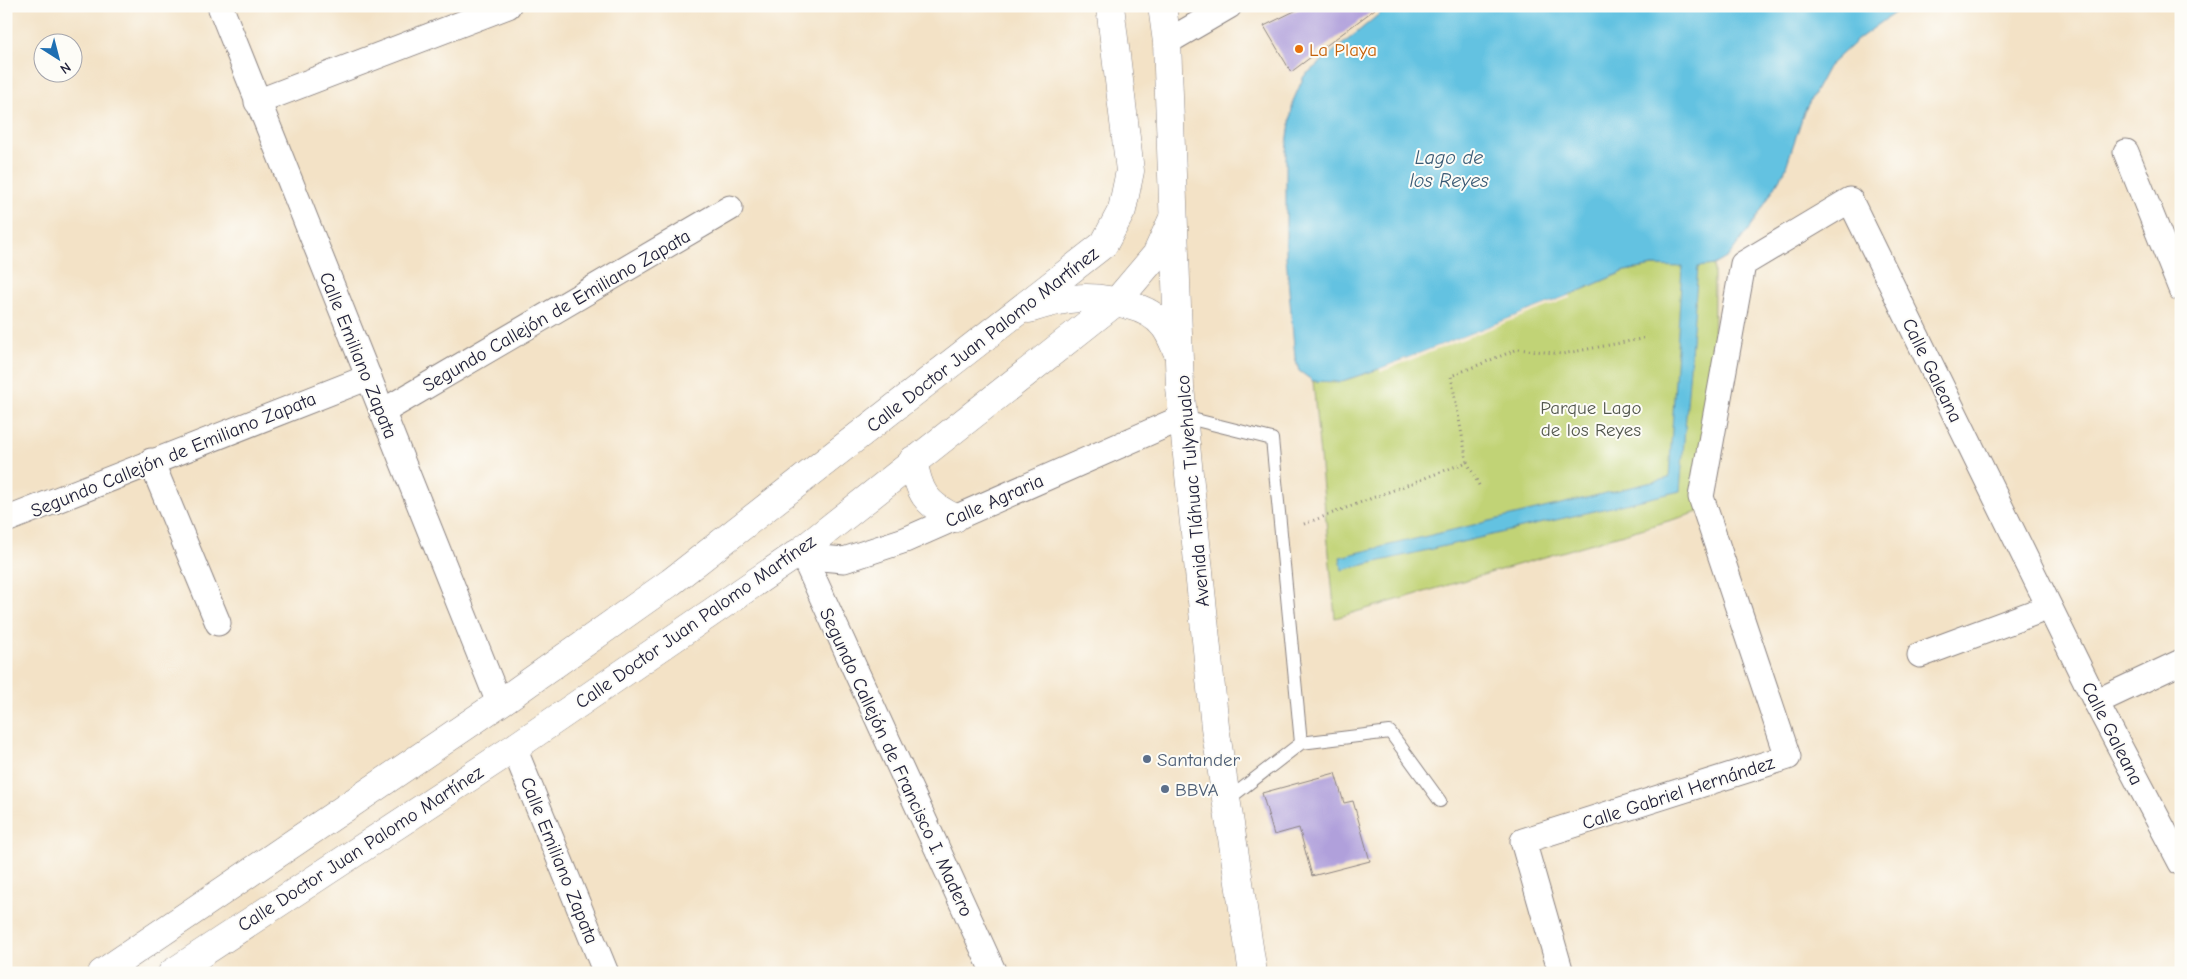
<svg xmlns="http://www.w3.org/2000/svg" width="2187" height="979" viewBox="0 0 2187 979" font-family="'Comic Neue',sans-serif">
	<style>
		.green { fill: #c1d376; stroke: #727a58 }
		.water { fill: #63c2e1; stroke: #42728e }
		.pier { fill: #f3e2c6 }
		.building { fill: #b0a0db }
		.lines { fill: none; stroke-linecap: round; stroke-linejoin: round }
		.lane-casing { stroke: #8a8280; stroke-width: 14 }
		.street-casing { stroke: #8a8280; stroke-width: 27 }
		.secondary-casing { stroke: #8a8280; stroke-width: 29 }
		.path { stroke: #8a8280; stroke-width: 3; stroke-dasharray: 1 4; stroke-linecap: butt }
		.lane { stroke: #fff; stroke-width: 12 }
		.street { stroke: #fff; stroke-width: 25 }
		.secondary { stroke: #fff; stroke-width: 28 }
		.food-dot { fill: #e8710a; stroke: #fdfcf7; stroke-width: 2 }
		.service-dot { fill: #5c6f8a; stroke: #fdfcf7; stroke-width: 2 }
		.labels { text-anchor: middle; stroke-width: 4; stroke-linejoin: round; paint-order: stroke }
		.food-label { font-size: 19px; fill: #c56008; stroke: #fdfcf7; text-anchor: start }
		.street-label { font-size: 19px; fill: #22223b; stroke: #fdfcf7 }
		.park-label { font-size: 19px; fill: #52574d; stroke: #fdfcf7 }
		.service-label { font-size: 19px; fill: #4e5e75; stroke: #fdfcf7; text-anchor: start }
		.water-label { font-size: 20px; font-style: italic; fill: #395a75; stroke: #fdfcf7 }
	</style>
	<rect width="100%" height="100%" fill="#fdfcf7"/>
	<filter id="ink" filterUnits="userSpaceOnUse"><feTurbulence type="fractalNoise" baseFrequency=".02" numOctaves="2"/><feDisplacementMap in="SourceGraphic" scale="10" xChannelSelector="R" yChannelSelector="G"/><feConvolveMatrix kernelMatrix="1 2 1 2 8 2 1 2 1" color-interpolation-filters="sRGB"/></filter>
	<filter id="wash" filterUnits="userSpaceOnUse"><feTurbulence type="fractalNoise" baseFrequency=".0096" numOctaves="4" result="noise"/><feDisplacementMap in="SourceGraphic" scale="20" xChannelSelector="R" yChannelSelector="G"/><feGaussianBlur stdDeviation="1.12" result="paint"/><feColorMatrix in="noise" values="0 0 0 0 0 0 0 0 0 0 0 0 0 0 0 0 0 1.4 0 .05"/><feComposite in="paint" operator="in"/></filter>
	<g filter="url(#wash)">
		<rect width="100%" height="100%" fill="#f3e2c6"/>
		<path class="green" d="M1714,265L1713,508L1335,618L1313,381L1339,382L1379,369L1570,295L1625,271L1653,266Z"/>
		<path class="water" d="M1389,6H1904L1857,40L1828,67L1804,112L1785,170L1754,222L1728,257L1714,265L1698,267L1680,491L1342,570L1340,557L1669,478L1682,267L1653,266L1625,271L1570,295L1379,369L1339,382L1313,381L1299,371L1295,358L1286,257V151L1293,101L1304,76Z"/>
		<path class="pier" d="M1570,295V298L1459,341L1381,372L1379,369Z"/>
		<g id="blocks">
			<g class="building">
				<path d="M1305,6H1373L1375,9L1291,72L1264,26Z"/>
				<path d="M1335,773L1344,803L1353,801L1370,861L1312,876L1299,828L1274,835L1262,793Z"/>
			</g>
		</g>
	</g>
	<g filter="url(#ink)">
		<use href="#blocks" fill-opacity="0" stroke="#8a8280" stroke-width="1"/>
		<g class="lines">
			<defs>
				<g id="lane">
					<path d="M1184,417L1272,439L1301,743L1226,801"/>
					<path d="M1301,743L1390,732L1440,801"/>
				</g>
				<g id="street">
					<path d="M220,6L499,703"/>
					<path d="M1167,42L1229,6"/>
					<path d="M257,102L508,6"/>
					<path d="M2126,152L2181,289"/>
					<path d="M382,412L730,208"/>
					<path d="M151,461L218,623"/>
					<path d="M6,520L369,377"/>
					<path d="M801,551L994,973"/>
					<path d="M801,551L821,558L844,560L905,540L1184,417"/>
					<path d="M1920,655L2049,607"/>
					<path d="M2096,702L2181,662"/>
					<path d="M514,748L606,973"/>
					<path d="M1561,973L1523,841L1788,757L1701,497L1743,264L1850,200L2096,702L2181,863"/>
				</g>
				<g id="secondary">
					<path d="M1162,6L1167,42L1180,387L1215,727L1253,973"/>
					<path d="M1029,309C1066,297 1094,293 1131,306C1143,309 1156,316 1164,326C1170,333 1174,345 1178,353"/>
					<path d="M913,460C919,492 925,504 955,518"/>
					<path d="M102,973L507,698L671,582L1104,244L1122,210L1130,171L1110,6"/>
					<path d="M172,973L514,748L801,551L1117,301L1156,255L1173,218"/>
				</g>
			</defs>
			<use href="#lane" class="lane-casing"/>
			<use href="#street" class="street-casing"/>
			<use href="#secondary" class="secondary-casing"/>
			<g class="path">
				<path d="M1467,462L1480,487"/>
				<path d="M1304,524L1467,462L1451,376L1518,349L1562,354L1646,338"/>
			</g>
			<use href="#lane" class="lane"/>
			<use href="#street" class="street"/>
			<use href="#secondary" class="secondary"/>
		</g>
	</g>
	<circle class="food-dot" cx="1299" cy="49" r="5"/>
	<g class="service-dot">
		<circle cx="1147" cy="759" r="5"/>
		<circle cx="1165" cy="789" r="5"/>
	</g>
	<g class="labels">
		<g class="food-label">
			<text x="1309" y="56">La Playa</text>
		</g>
		<g class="street-label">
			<text transform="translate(556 310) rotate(-30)" y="7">Segundo Callejón de Emiliano Zapata</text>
			<text transform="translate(982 339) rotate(-38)" y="7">Calle Doctor Juan Palomo Martínez</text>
			<text transform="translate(359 355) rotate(68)" y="7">Calle Emiliano Zapata</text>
			<text transform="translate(1933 370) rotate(64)" y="7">Calle Galeana</text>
			<text transform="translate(173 454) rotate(-22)" y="7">Segundo Callejón de Emiliano Zapata</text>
			<text transform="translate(1192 491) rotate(-95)" y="7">Avenida Tláhuac Tulyehualco</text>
			<text transform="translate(994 500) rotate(-24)" y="7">Calle Agraria</text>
			<text transform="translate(695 621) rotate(-35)" y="7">Calle Doctor Juan Palomo Martínez</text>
			<text transform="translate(2113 733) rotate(63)" y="7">Calle Galeana</text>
			<text transform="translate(897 762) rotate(65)" y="7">Segundo Callejón de Francisco I. Madero</text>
			<text transform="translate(1678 792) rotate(-18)" y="7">Calle Gabriel Hernández</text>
			<text transform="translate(360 848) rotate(-33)" y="7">Calle Doctor Juan Palomo Martínez</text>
			<text transform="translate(560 860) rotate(68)" y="7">Calle Emiliano Zapata</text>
		</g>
		<g class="park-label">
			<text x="1591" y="414">Parque Lago<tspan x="1591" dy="22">de los Reyes</tspan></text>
		</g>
		<g class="service-label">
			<text x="1157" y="766">Santander</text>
			<text x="1175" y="796">BBVA</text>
		</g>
		<g class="water-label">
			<text x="1449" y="164">Lago de<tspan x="1449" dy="23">los Reyes</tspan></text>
		</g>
	</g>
	<rect width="2187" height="979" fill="none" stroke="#fdfcf7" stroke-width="25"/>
	<g transform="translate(58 58) rotate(144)"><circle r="24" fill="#fdfcf7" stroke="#a5a5ac"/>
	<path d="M0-4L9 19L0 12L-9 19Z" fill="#1f6fb2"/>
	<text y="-8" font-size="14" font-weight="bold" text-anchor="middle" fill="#22223b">N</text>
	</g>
</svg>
